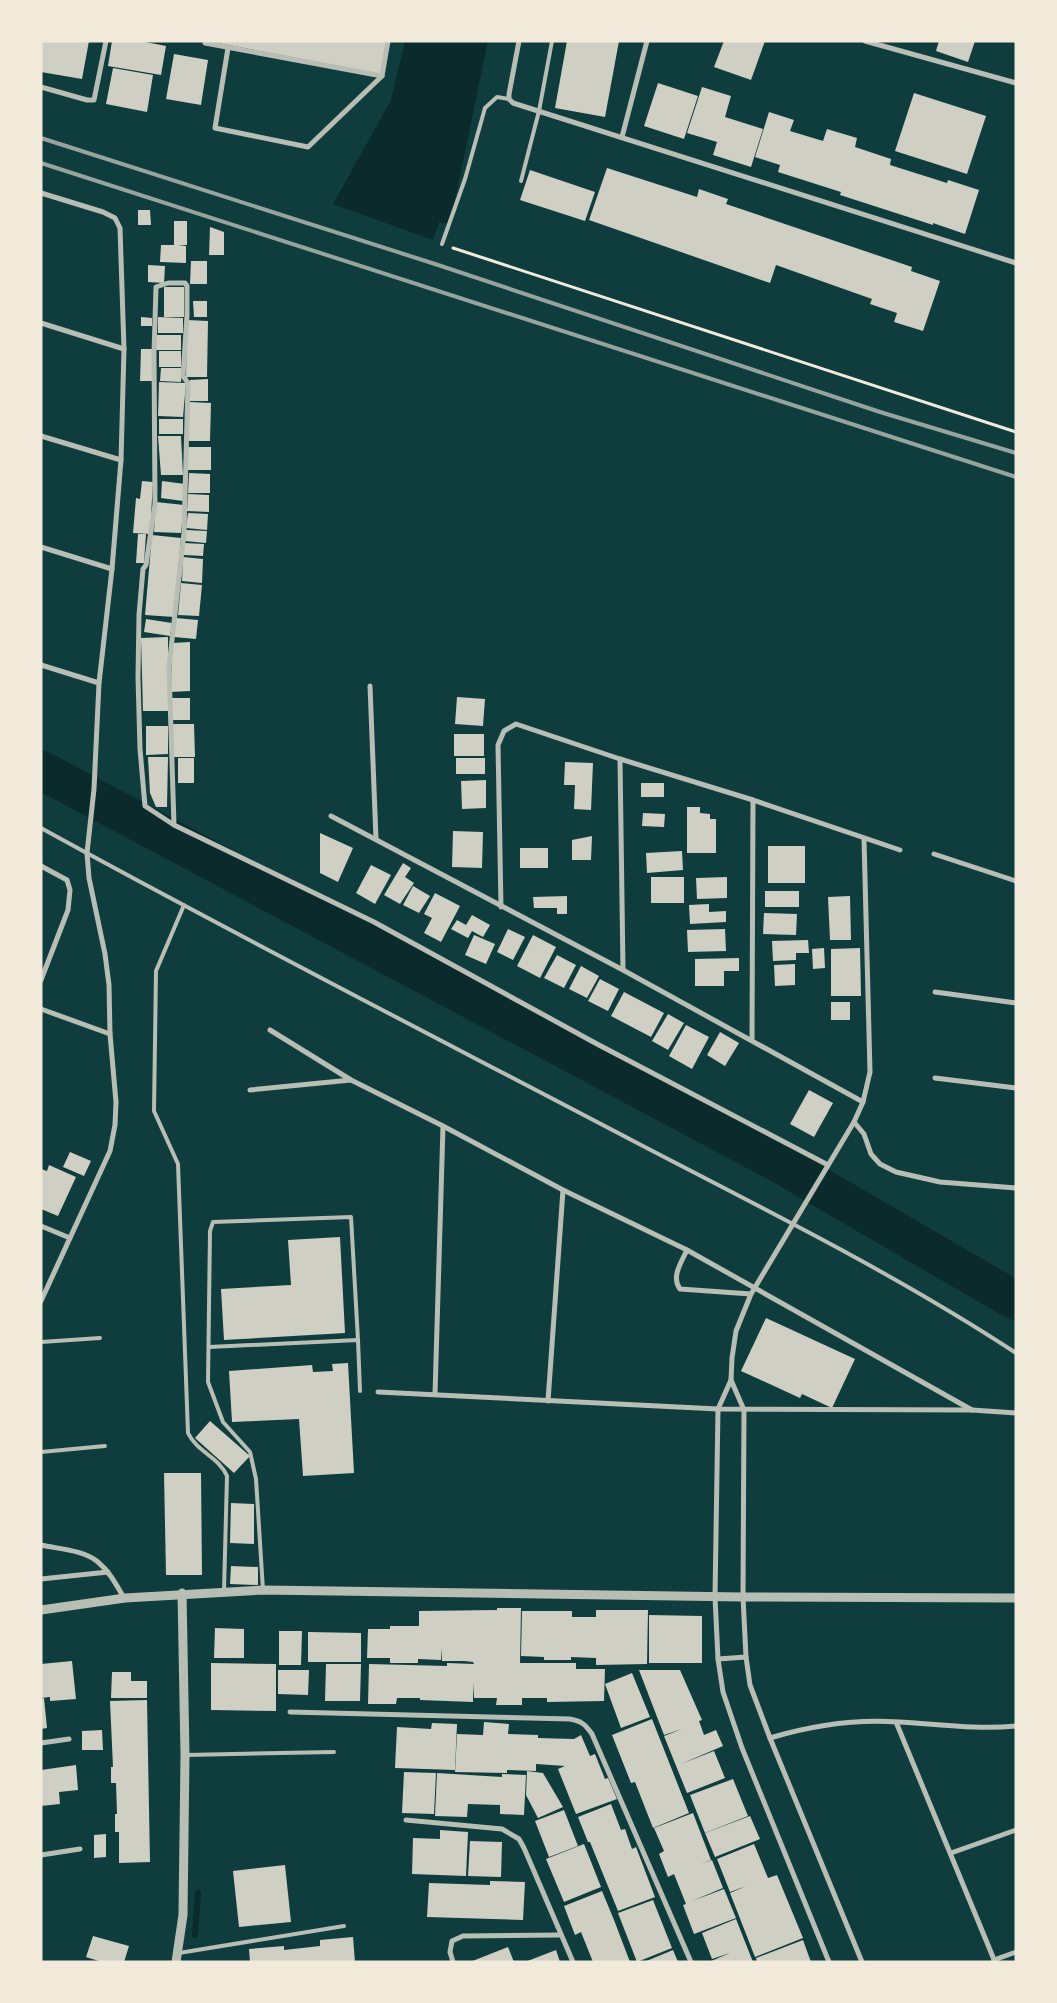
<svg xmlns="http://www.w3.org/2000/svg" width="1057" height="2003" viewBox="0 0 1057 2003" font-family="Mulish,sans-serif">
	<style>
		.water { fill: #0a2a2b }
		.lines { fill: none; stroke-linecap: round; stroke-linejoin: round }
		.stream { stroke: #0a2a2b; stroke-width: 6 }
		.river { stroke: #0a2a2b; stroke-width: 39 }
		.building { fill: #cfcfc3 }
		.path { stroke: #f1e9da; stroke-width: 3 }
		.service { stroke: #b8beb3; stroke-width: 4 }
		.minor { stroke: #b8beb3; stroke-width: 5 }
		.tertiary { stroke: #b8beb3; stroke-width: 9 }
		.rail { stroke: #97a49c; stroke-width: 4 }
	</style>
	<rect width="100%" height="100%" fill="#0f3d3e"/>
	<path class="water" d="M405,41H488L450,224L439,222L433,240L333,204L391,100Z"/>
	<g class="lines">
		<path class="stream" d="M195,1935L198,1893"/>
		<path class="river" d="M41,770L777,1162L1016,1301"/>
	</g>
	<g class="building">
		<path d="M41,41H89L82,79L41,72Z"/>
		<path d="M112,41H140L166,46L161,75L108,66Z"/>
		<path d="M207,41H388L381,74Z"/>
		<path d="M567,41H619L605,117L555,108Z"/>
		<path d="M724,41H765L751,80L714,67Z"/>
		<path d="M939,41H975L968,62L936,51Z"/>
		<path d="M174,54L208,60L201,105L166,99Z"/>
		<path d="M113,68L153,75L147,112L106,104Z"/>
		<path d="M658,83L698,96L684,139L644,126Z"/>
		<path d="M702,87L731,96L725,117L763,129L751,167L713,155L717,142L687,133Z"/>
		<path d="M914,93L986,116L967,174L895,151Z"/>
		<path d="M769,112L794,120L790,131L823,141L827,129L857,138L855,147L891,159L890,165L947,183L948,180L979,190L965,234L933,223V225L840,195L841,192L778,172L780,165L755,157Z"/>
		<path d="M607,168L697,197L699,189L728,199L726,204L912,267L911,271L940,281L923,331L894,322L897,313L870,304L872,299L776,265L770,283L589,220Z"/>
		<path d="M530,170L595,192L585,221L520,200Z"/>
		<path d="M138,210H150L151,225H138Z"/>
		<path d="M174,221H187V245H178L186,246V263L160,262L161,245H174Z"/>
		<path d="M210,227L224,232V255H209Z"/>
		<path d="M191,261H207V284H190Z"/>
		<path d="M148,265L165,266L164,283L148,282Z"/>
		<rect x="164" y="287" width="20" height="30"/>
		<path d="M193,301H207V317H194Z"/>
		<path d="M141,317L152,318V326H141Z"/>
		<path d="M158,317L183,318V333H158Z"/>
		<path d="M187,320L208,321L207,377H186Z"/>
		<rect x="156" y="335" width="25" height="15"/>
		<path d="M141,349H152V381H140Z"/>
		<rect x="159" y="351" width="22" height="16"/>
		<path d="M161,368H182L181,382L160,381Z"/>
		<path d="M208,379V401H190V380Z"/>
		<path d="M159,382L186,383L183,417L158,416Z"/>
		<path d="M189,402L211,403L210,441H189Z"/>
		<rect x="159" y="419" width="24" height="15"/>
		<path d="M158,436H181L183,475H161Z"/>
		<rect x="188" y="447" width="23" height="23"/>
		<path d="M189,473L210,474V493H188Z"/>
		<path d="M142,481L153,482L150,534L133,533L136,498L140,499Z"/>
		<path d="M162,481L185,484L183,501L161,498Z"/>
		<path d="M188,494L209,495V512L187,511Z"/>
		<path d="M156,502L184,505L181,533L154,532Z"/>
		<path d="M188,513L208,514L207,530L186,528Z"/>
		<path d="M186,530L207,531L206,543L185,541Z"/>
		<path d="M138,534H146L144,563H136Z"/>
		<path d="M152,535L181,538L174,617L145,615Z"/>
		<path d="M184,543L204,544L203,556L184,555Z"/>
		<path d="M183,557L203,559L202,583L182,581Z"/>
		<path d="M181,583L202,585L199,616L178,615Z"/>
		<path d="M176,618L198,620L196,639L174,637Z"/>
		<path d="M146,619L172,623L170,636L144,632Z"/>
		<path d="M168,637V711H143L141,638Z"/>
		<path d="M190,642V691L171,692L172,643Z"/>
		<path d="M457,697L485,699L483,726L455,724Z"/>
		<path d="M171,698H190V720H172Z"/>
		<path d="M172,724H194L195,757H172Z"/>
		<path d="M146,726H168V754L146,755Z"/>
		<rect x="454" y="734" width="30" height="22"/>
		<path d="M148,757H168L167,807H156L150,793Z"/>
		<rect x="178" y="758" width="16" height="25"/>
		<rect x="456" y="758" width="29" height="16"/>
		<path d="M565,762L593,763L591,810L574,809L575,785H564Z"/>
		<path d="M486,780V808L462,809L461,781Z"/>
		<rect x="641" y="783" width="23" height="14"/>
		<path d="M687,807H700V813L710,814V819H716V853H687Z"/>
		<path d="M643,813L665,814L664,827L642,826Z"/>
		<path d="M453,831L483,832L482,868L452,867Z"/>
		<path d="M320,833L353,848L338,882L320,873Z"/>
		<path d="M592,836L591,860H572V840Z"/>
		<rect x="768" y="846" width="37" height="37"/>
		<rect x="520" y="848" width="28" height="20"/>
		<path d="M682,851L683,870L647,873L646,853Z"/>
		<path d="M403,863L411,868L405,877L414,883L400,904L384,895Z"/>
		<path d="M371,865L391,875L375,904L356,893Z"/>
		<rect x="651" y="877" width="33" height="26"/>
		<path d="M727,877V898L697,899L696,878Z"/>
		<path d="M413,886L430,896L419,913L403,905Z"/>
		<rect x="765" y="891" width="34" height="16"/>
		<path d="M435,893L460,906L441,942L424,933L432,918L424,914Z"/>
		<path d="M567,896V914H557V908H534L533,897Z"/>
		<path d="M850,896L851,940H830L828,897Z"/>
		<path d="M709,904V912L726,911V922L690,924L689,905Z"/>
		<path d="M764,913L797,914L796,935L763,934Z"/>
		<path d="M472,915L490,925L483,937L472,931L468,938L451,929L457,920L466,925Z"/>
		<path d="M508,929L525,937L513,960L497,952Z"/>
		<path d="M725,929L726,951L688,952L687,930Z"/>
		<path d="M474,935L495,944L486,964L465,955Z"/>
		<path d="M533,935L556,947L540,978L517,966Z"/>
		<path d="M808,940L809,953H796V960L773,961L772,941Z"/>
		<path d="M824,948L825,968L813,969L812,949Z"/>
		<path d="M860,948L861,996H831V949Z"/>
		<path d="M557,955L576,965L564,988L544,978Z"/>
		<path d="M739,958V971H724V986H695V959Z"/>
		<path d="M795,964V985L775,986L774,965Z"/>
		<path d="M581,966L599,976L587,998L569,989Z"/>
		<path d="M600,979L619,989L608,1011L588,1001Z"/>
		<path d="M624,992L664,1013L651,1037L611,1016Z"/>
		<rect x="831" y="1002" width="19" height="18"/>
		<path d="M668,1014L684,1023L668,1050L652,1041Z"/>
		<path d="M686,1025L709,1037L692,1069L669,1056Z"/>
		<path d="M720,1032L739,1043L725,1066L707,1055Z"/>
		<path d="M809,1090L833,1103L814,1137L790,1124Z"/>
		<path d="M70,1152L91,1161L84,1176L63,1167Z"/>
		<path d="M49,1165L76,1177L58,1216L41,1209V1169L47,1171Z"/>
		<path d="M340,1237L345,1333L224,1340L221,1289L291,1285L288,1240Z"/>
		<path d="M766,1318L855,1359L832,1408L802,1394L800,1398L741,1371Z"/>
		<path d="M348,1363L354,1473L303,1476L299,1419L232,1422L229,1371L312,1365L313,1372L333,1371L332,1364Z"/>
		<path d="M210,1421L250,1456L234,1473L195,1438Z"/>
		<path d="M164,1473H201L202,1575H166Z"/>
		<path d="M231,1503L254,1504V1544L230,1543Z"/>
		<path d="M231,1566L258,1567V1585L230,1584Z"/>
		<path d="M497,1608H521L520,1663H576V1669H605L604,1701L547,1702V1698H522V1705H496L497,1698H474L473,1683V1702L420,1700V1672V1698H397L396,1704H368L369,1664L447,1666V1663L474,1664L473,1662L464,1661H442V1648L441,1660L418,1659V1663H390V1658H367L368,1629H390V1626H419V1611L497,1610Z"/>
		<path d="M596,1610H648L647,1664L596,1665V1658L571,1657V1660H544V1657L521,1656L522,1611H572V1617H596Z"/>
		<path d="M649,1615L702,1616V1663H649Z"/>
		<path d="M215,1628L244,1629V1658H214Z"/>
		<path d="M279,1631H302L301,1665H279Z"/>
		<path d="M308,1632L361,1633V1662H308Z"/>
		<path d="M72,1661L76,1699L50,1701V1697L41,1698V1664Z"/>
		<path d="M211,1663L276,1664V1711L211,1710Z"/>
		<path d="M326,1664H361L360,1701H325Z"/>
		<path d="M278,1670H309L308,1695L278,1694Z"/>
		<path d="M639,1670H680L702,1720L699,1721L704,1735L716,1730L723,1746L681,1764L714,1751L725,1778L687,1793L664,1736L682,1729L664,1735Z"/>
		<path d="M112,1672H131V1681H147V1698H111Z"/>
		<path d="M632,1673L650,1717L621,1728L605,1684Z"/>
		<path d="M44,1698L47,1728L41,1729V1699Z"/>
		<path d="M147,1700L150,1862L119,1863V1832H115V1814H117L116,1783H111V1767H113L110,1701Z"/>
		<path d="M652,1719L689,1813L653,1828L635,1782L631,1783L612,1735Z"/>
		<path d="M484,1722L509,1724L508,1734L538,1735V1738L574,1739L581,1735L590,1756L595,1754L605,1779L608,1778L617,1799L576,1814L558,1769L565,1766L536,1764V1771L507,1770V1773L455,1772L457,1734L483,1735Z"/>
		<path d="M432,1723L457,1724L455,1770L395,1768L397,1727L431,1729Z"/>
		<path d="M102,1730L103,1750H82V1731Z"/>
		<path d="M76,1765L78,1790L59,1792L60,1804L41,1806V1770Z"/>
		<path d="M527,1771L543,1773L563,1807L538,1818L526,1795Z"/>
		<path d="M404,1772L436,1773L434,1814L402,1813Z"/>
		<path d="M437,1773L502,1777V1774L526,1775L524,1815L500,1814V1805L468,1804L467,1817L435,1816Z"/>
		<path d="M733,1779L748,1816L705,1833L690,1795Z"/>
		<path d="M611,1804L621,1830L625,1829L632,1849L636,1847L655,1897L618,1911L590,1842H588L578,1817Z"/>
		<path d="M564,1810L578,1846L549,1857L535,1821Z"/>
		<path d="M693,1813L711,1860L701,1864L712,1860L723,1888L692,1901L724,1889L736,1918L694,1934L683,1905L686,1904L674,1874L668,1877L659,1854L664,1851L654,1828Z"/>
		<path d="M750,1816L760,1839L715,1857L705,1833Z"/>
		<path d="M440,1830L468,1832L466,1876L412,1874L413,1838L440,1839Z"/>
		<path d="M106,1834V1857L94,1858V1835Z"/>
		<path d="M470,1841L502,1842L501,1877L468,1876Z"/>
		<path d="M584,1844L601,1887L564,1902L546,1859Z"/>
		<path d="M754,1844L768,1878L777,1875L803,1938L755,1957L730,1893L746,1886L730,1892L717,1859Z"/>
		<path d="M285,1865L291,1922L239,1927L233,1871Z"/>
		<path d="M490,1881L525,1882L523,1920L427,1917L429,1883L490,1885Z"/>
		<path d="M602,1891L614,1920L630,1962H593L581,1932L575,1935L564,1906Z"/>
		<path d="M653,1900L672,1948L637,1962L618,1913Z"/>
		<path d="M736,1919L753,1962H709L730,1953L712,1959L702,1933Z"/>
		<path d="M93,1936L129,1946L124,1962H102L86,1957Z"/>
		<path d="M353,1937L355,1962H250L249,1949L284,1946V1950L320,1946V1940Z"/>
		<path d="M803,1940L811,1962H757L756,1958Z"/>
		<path d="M508,1947L514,1962H470Z"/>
		<path d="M556,1950L560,1962H525Z"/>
		<path d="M673,1950L678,1962H644Z"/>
	</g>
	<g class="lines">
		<path class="path" d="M453,248L1016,432"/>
		<g class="service">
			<path d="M521,181L539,111L552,41"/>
			<path d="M442,244L465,179L485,108L497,97L509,99"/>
			<path d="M41,828C239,937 441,1040 641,1145C768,1211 897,1275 1016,1353"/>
			<path d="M184,905L156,971L154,1111L178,1164L188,1433C197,1452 219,1457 227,1476L224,1591"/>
			<path d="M41,1342L100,1338"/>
			<path d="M209,1347L358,1340L360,1391"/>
			<path d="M41,1452L105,1446"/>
			<path d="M263,1590L256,1479L250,1452L223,1422L208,1382L210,1231L213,1222L351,1217L358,1340"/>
			<path d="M186,1755L334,1752"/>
			<path d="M179,1953L344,1926"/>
		</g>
		<g class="minor">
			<path d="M205,41V43L382,76L388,41"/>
			<path d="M519,41L509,94V99L513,103L1016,263"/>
			<path d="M865,41L1016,83"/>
			<path d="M228,48L215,128L308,147L382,76"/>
			<path d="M41,87L87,100H94L106,41"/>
			<path d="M622,137L647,41"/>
			<path d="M41,193L103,212L115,218L120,228L124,349L121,460L112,569L99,683L94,789L87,853L89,878L105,954L109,985L110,1034L116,1102L115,1125L110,1151L41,1301"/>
			<path d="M41,323L124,349"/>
			<path d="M41,436L121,460"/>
			<path d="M41,547L112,569"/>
			<path d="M41,665L99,683"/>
			<path d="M370,686L376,839"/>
			<path d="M620,759L623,970"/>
			<path d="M331,816L623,970L863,1102"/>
			<path d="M174,825L169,667L184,533L188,383L183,376L187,315V286L185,283H168L156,287L154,353L155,504L146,565L143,569L139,615L138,677L140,749L145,806L174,825L374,922L597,1044L828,1165"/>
			<path d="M934,854L1016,881"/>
			<path d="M41,866L67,880L70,890L68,910L41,980"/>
			<path d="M501,907L498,745L504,731L516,724L620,759L753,800L900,850"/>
			<path d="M935,992L1016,1003"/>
			<path d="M41,1009L110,1034"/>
			<path d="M270,1030L351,1080L443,1126L563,1190L687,1250L972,1410"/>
			<path d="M752,1040L753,800"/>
			<path d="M935,1078L1016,1088"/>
			<path d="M250,1090L351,1080"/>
			<path d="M854,1122L864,1134L871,1154L880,1164L896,1172L940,1182L1016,1188"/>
			<path d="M41,1226L70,1238"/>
			<path d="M687,1250C681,1263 671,1277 680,1289L751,1294"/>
			<path d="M731,1380L744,1410L743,1597L746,1657L750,1685L770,1738L862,1962"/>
			<path d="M378,1392L718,1409L972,1410L1016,1413"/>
			<path d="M435,1394L443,1126"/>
			<path d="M548,1401L563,1190"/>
			<path d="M41,1545C59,1549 84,1550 98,1562C110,1572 117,1586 124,1598"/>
			<path d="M41,1579L108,1572"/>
			<path d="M718,1659L746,1657"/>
			<path d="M290,1712L570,1719C581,1721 585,1724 592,1734L691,1962"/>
			<path d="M896,1722L995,1962"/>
			<path d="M770,1738C810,1726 855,1719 898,1722C937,1724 976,1730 1016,1726"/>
			<path d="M41,1743L69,1739"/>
			<path d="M406,1820L502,1829L519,1839L524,1848L573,1962"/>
			<path d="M951,1853L1016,1830"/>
			<path d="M41,1855L80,1849"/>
			<path d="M994,1960L1016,1952"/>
			<path d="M453,1962L450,1952L452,1941L463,1936L561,1935"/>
			<path d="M829,1962L742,1748L723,1692L718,1659L715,1597L718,1409L731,1380L732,1358L736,1331L751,1294L854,1122L863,1102L870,1072L864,839"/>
		</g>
		<g class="tertiary">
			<path d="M41,1610L125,1598L263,1590L743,1597L1016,1598"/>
			<path d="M176,1962L183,1915L185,1755L182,1593"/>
		</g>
		<g class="rail">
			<path d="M41,138L432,263L880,412L1016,453"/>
			<path d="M41,163L1016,477"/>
		</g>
	</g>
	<rect width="1057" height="2003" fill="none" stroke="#f1e9da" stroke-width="85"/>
</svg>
